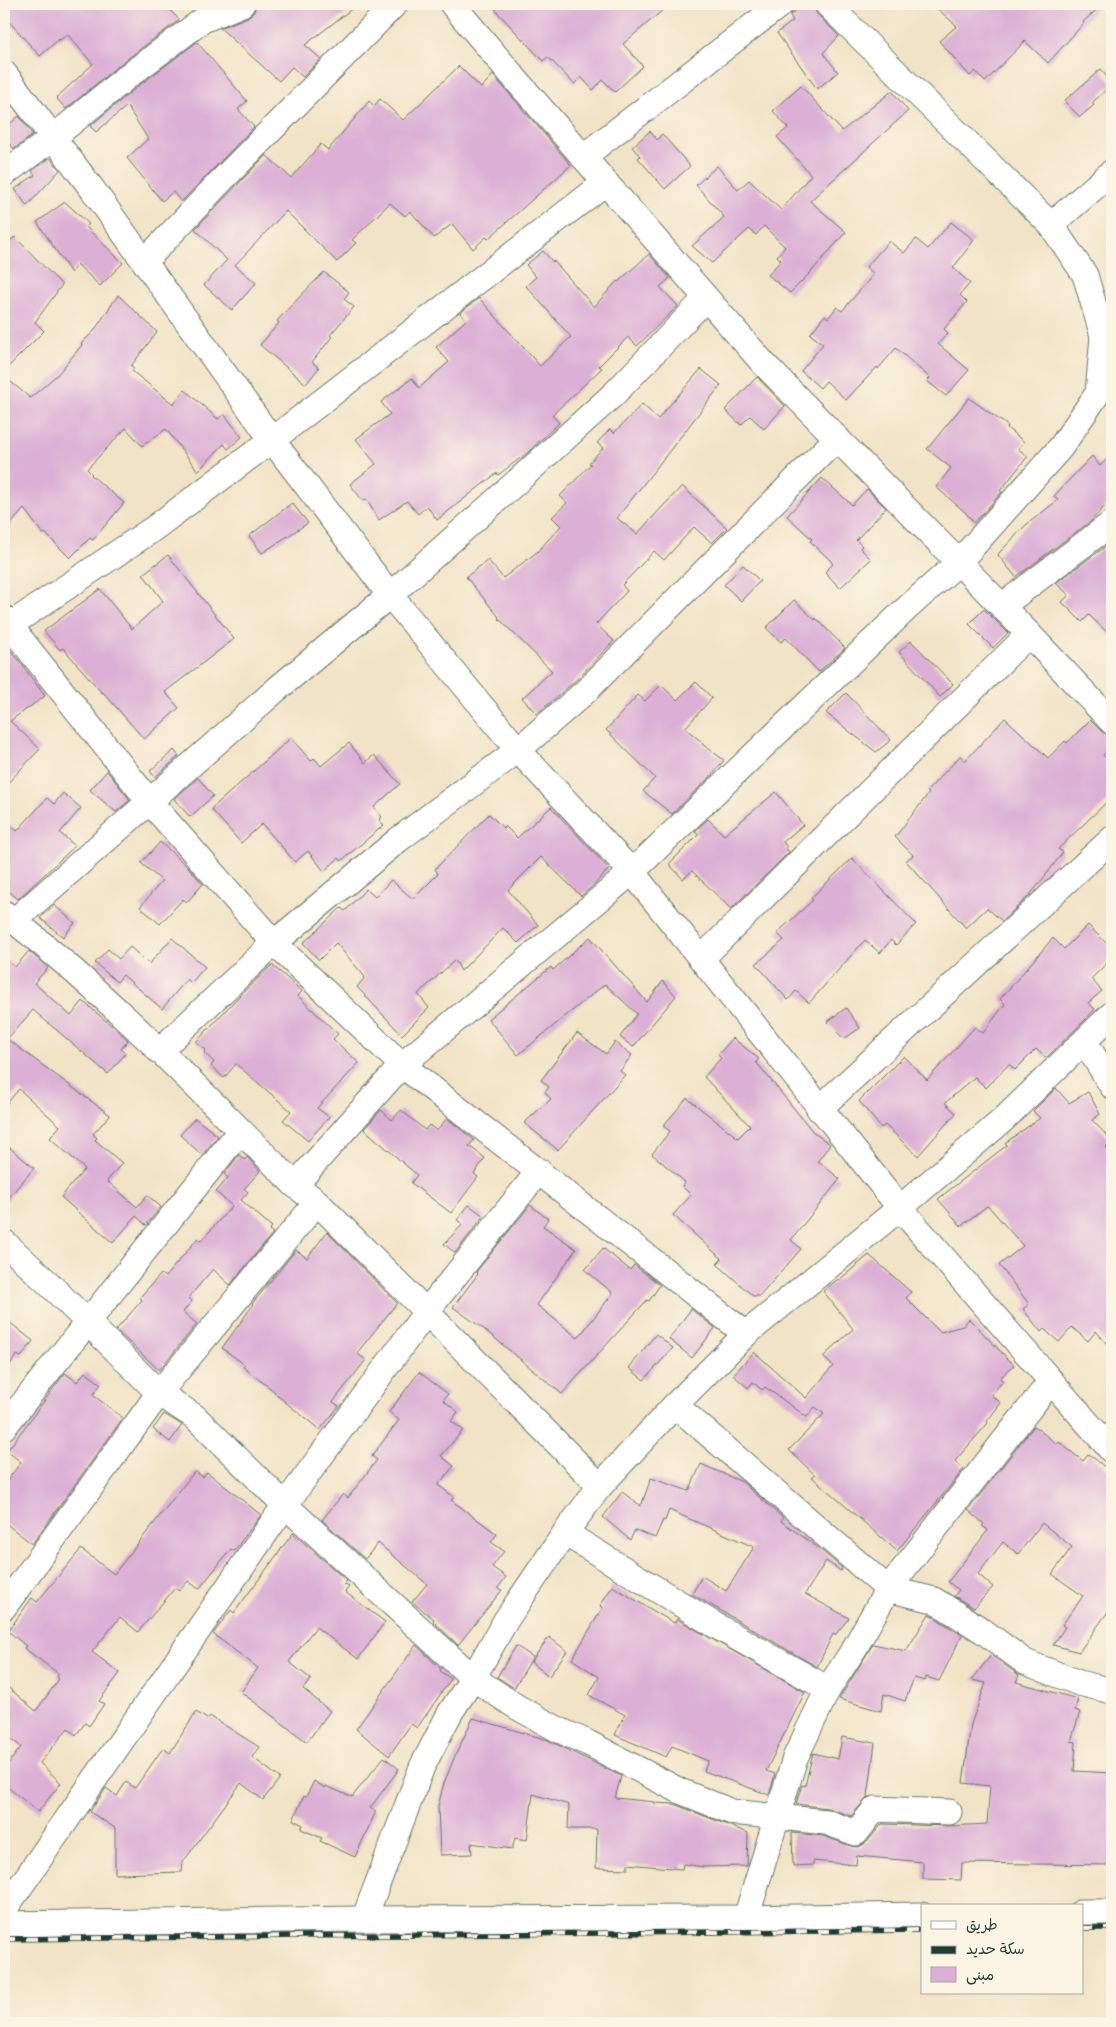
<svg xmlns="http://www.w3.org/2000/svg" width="1116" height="2027" viewBox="0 0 1116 2027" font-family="'Indie Flower','Playpen Sans Arabic',sans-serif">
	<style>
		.building { fill: #dcb0d6 }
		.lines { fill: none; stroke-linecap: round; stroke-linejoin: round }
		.street-casing { stroke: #687767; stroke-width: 27 }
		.street { stroke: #fff; stroke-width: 25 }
		.rail-casing { stroke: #1f3d34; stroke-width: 5.5 }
		.rail { stroke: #fcf5e5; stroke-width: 4; stroke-dasharray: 11; stroke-linecap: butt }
	</style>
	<rect width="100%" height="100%" fill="#fcf5e5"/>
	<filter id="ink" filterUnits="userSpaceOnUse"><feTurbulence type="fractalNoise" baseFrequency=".02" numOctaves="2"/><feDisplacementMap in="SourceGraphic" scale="10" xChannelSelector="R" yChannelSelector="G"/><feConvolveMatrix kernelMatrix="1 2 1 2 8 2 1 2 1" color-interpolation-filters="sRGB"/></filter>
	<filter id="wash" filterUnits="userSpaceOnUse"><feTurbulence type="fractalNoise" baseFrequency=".0096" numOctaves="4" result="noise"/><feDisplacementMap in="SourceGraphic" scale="20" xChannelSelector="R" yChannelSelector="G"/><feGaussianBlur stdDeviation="1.12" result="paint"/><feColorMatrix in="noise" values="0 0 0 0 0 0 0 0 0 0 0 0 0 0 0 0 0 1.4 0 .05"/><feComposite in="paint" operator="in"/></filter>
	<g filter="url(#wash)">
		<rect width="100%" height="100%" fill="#f1e3c6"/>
		<g id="blocks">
			<g class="building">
				<path d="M4,4H165L179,20L119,65L66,109L56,98L93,64L67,34L60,40L59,39L40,56L4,16Z"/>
				<path d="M256,4H358L305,45L321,59L303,77L292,67L279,81L220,28L248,17L254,12Z"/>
				<path d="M492,4H670L623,44L643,66L615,92L603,80L593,90L581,77L574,84L548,57L543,61L498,13Z"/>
				<path d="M804,4H813L817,14L839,36L823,53L838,72L817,89L777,33L793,21L790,15Z"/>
				<path d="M932,4H1103L1083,22L1084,23L1048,63L1025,41L985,82L975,71L970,76L939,41L957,26Z"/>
				<path d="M197,42L247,101L238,109L254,127L181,202L173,192L162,201L127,158L148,139L127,106L96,132L90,126L137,87Z"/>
				<path d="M459,66L481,88L493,75L571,165L488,239L486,237L473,249L452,224L434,238L410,211L405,216L390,203L352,240L356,243L337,262L286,211L235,265L256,283L232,310L204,285L227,260L195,229L266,155L291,178L321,144L328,150L369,101L374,106L380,99L403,120Z"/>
				<path d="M1101,69L1112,84L1092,103L1094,105L1080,117L1064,101Z"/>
				<path d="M801,86L842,131L892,91L908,111L810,201L846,232L811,272L790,293L768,275L781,260L777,256L785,247L764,226L756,235L749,229L712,263L692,246L724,217L696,185L717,166L738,190L749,180L781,210L811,175L777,137L788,128L773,111Z"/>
				<path d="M19,116L33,135L14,149L4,137V129Z"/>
				<path d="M650,131L657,140L662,134L690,166L665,189L638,158L640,156L632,147Z"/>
				<path d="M50,158L60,170L27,206L15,189L35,175L32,171Z"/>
				<path d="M65,202L89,224L86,227L123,263L100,286L77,264L71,273L37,222Z"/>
				<path d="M951,222L974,240L953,268L970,283L960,295L967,302L944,329L948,333L938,344L969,370L946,396L927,381L930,378L896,348L878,369L877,367L846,400L826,381L820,388L801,371L823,344L810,334L825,315L828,318L837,307L842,311L874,274L866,267L889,241L904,253L916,239L928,249Z"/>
				<path d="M15,237L62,285L35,322L44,331L4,371V245Z"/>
				<path d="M543,251L553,262L554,261L594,307L617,281L618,282L649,254L670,278L660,287L678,306L637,346L628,337L599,366L602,368L552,415L559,423L527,453L498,475L497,473L437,520L427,506L418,514L407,501L379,520L366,499L363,501L350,484L376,464L356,439L390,414L381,402L412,378L419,388L449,362L436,347L466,320L460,313L479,298L540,366L571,337L526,286L536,277L526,265Z"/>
				<path d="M324,272L349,292L344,299L354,307L330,335L332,337L312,362L319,368L306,384L260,345L279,323L277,321L284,313Z"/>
				<path d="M118,295L157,332L131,366L134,368L132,371L173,404L185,390L218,419L224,414L242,437L228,449L224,444L198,471L166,429L142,446L126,428L87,469L92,474L91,475L124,503L93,540L90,538L70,558L45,533L43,534L24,509L4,532V376L30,398L57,375L82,345L81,344L94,331Z"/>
				<path d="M701,369L721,385L617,518L637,534L682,486L727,528L712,543L694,527L664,560L654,551L622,585L627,591L596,624L614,641L576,680L537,714L522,698L552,671L498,618L499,617L466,577L488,560L503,578L537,552L561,526L552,517L567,503L560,496L591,464L589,463L603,448L597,443L610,429L614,433L642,404L658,419Z"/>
				<path d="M757,377L785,406L764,429L750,416L741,425L725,410Z"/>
				<path d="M969,398L1008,426L1007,428L1024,442L1018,449L1028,456L1000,491L1002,492L974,523L966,513L936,487L951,468L927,449Z"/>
				<path d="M1112,454V501L1107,504L1091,521L1016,577L998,555L999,553L1026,525L1058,500L1054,496L1092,456L1100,466Z"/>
				<path d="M822,478L852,505L867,489L886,508L856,540L862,546L860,548L871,559L840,588L825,572L833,564L830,560L810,541L812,539L787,516Z"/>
				<path d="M292,503L308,523L262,553L249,536Z"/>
				<path d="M1110,543L1112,546V637L1089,615L1082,622L1062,602L1069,595L1056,583Z"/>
				<path d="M168,555L234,639L165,692L179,708L144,739L103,692L102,693L63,648L60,650L44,631L100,589L132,629L163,601L143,574Z"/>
				<path d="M743,565L760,581L741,601L724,585Z"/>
				<path d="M794,600L815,620L816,618L845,648L819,672L786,638L781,642L766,628Z"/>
				<path d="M984,609L1008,633L993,648L969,624Z"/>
				<path d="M911,641L953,684L940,697L899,652Z"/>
				<path d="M4,643L18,659L45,696L10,721L40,749L4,787Z"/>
				<path d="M696,682L712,698L685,728L703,743L702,744L724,760L712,775L672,814L643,791L655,778L606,730L638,695L645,701L661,685L677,700Z"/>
				<path d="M846,693L891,740L876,752L826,713Z"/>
				<path d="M1005,718L1048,758L1065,741L1067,743L1090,720L1102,732L1112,736V746L1103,755L1112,764V797L1058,849L1063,852L1046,875L1029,896L1002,921L987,908L966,928L906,861L913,855L895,837L929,793L927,791L960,756L965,761Z"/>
				<path d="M291,738L311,761L314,758L321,766L349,743L365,763L374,755L400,784L374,807L382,817L379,820L384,825L341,861L339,858L324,871L308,851L295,862L262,824L241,843L211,809Z"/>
				<path d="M174,750L179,756L155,777L150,771Z"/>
				<path d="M107,771L130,800L116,812L90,790Z"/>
				<path d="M198,778L213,796L190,817L174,799Z"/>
				<path d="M776,792L803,825L783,842L787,847L785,848L789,852L731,909L692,871L683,879L669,864L699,834L695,831L708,819L724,835Z"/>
				<path d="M63,793L81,808L60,833L75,846L18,899L4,887V819L17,831L47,798L54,804Z"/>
				<path d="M551,807L609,869L596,883L581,896L541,857L508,890L538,925L518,943L503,928L461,971L455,960L418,994L429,1008L402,1035L357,987L365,977L336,943L319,960L303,943L341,908L345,911L366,889L375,897L391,880L413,899L438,874L435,869L489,814L503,828L505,826L517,838Z"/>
				<path d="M160,842L187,866L203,884L187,902L183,899L160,924L140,907L162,881L141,863Z"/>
				<path d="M852,858L916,924L896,945L891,940L880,953L865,940L809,1003L796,991L788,1000L756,964L784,940L777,933L813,900L811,898Z"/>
				<path d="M54,905L75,923L63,937L40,918Z"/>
				<path d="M1088,925L1112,949V958L1091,979L1102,991L1088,1003L1095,1009L1086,1019L1046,1058L1036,1049L1015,1070L1009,1064L986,1088L975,1077L945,1103L956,1113L918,1156L885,1125L881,1128L859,1101L904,1056L927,1080L975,1027L983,1033L1005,1004L1000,999L1053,938L1064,949Z"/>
				<path d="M590,937L647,1002L663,981L676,996L633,1047L620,1037L637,1014L605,984L518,1055L488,1019L551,967L553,970Z"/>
				<path d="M172,938L205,967L191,983L187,979L162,1009L123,975L117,982L95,963L108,949L119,959L130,947L149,964Z"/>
				<path d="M29,951L48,968L34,983L71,1016L83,1001L128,1040L121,1049L126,1053L108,1074L33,1010L7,1039L110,1115L93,1134L97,1138L95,1140L122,1163L107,1181L137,1207L147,1195L161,1207L146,1225L136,1216L113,1243L61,1197L85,1169L50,1138L60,1126L19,1089L4,1107V958L15,967Z"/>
				<path d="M272,965L302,991L298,996L338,1034L333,1039L359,1063L317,1108L329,1117L308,1141L283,1120L291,1111L236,1064L224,1078L211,1066L214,1062L204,1053L206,1050L196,1042L239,996Z"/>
				<path d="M846,1008L860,1028L844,1039L827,1022Z"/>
				<path d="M577,1033L606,1054L615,1042L632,1055L620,1071L625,1075L558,1150L524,1123L551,1099L545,1092L549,1087L541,1080Z"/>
				<path d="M733,1038L759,1059L756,1062L814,1133L830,1144L818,1161L840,1179L791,1240L801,1249L760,1296H753L717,1264L722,1259L673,1215L691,1195L682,1186L685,1182L652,1154L670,1131L663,1126L687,1098L738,1138L750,1126L704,1077L721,1058L718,1055Z"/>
				<path d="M1056,1088L1069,1103L1088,1092L1100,1114L1092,1120L1112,1141L1106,1147L1112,1154V1350L1096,1331L1088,1341L1072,1327L1059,1342L1044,1329L1041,1332L1023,1309L1029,1304L999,1265L1023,1246L990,1208L987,1206L961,1226L938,1199L1007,1145L1005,1143L1040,1118L1033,1111Z"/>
				<path d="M381,1110L392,1120L401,1110L425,1130L429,1125L437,1131L447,1118L474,1140L469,1146L485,1158L474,1174L478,1177L451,1213L411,1183L417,1175L364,1129Z"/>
				<path d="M195,1118L218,1136L202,1155L180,1135Z"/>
				<path d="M4,1143L34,1168L4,1203Z"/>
				<path d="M239,1155L245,1160L247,1157L260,1171L244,1189L248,1192L241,1200L272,1227L269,1230L273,1233L230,1285L213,1269L188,1298L192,1301L183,1312L197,1324L159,1370L116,1330L142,1300L140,1297L161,1274L165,1277L198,1238L201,1241L232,1206L216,1192L228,1178L224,1174Z"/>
				<path d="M469,1205L484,1216L455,1253L444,1244L463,1224L457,1220Z"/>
				<path d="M530,1205L548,1219L543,1226L576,1249L537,1305L578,1338L613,1293L585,1270L603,1248L630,1270L634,1265L660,1285L649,1301L647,1300L562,1394L485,1330L453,1307L478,1274L476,1272Z"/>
				<path d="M327,1232L397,1303L357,1353L366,1360L333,1402L339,1406L320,1430L274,1393L275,1392L243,1367L245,1365L222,1348L253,1305L252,1304L296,1250L307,1258Z"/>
				<path d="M869,1255L911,1292L906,1298L940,1332L963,1326L969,1319L1014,1365L1000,1378L1003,1381L991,1395L1001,1403L987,1421L988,1423L955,1461L964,1469L897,1551L812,1477L815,1475L789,1450L824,1414L815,1407L807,1417L765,1387L762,1390L753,1382L748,1388L733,1375L754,1352L806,1398L833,1366L823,1357L853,1329L823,1291L838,1279L839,1280Z"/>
				<path d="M691,1309L715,1328L692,1358L669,1339Z"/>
				<path d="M4,1318L33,1341L21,1357L17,1355L4,1372Z"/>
				<path d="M656,1334L673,1348L644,1380L629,1368Z"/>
				<path d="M85,1372L101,1384L93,1395L123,1418L32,1544L4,1522V1485L21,1462L7,1451L65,1373L77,1382Z"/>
				<path d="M419,1372L448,1394L443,1400L458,1412L451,1421L463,1430L441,1456L454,1466L438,1485L454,1497L451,1500L497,1534L491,1542L504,1551L492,1567L506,1577L498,1588L502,1590L458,1645L433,1621L434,1619L412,1602L427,1584L378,1543L365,1559L322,1520L343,1494L348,1498L377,1460L372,1456L399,1420L389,1412Z"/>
				<path d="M164,1414L182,1425L170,1442L153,1429Z"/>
				<path d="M1034,1426L1057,1444L1059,1442L1083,1461L1089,1454L1112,1473V1606L1079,1652L1053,1645L1065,1627L1062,1625L1083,1596L1052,1574L1072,1547L1042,1523L1018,1554L1003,1542L978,1574L993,1587L974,1608L954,1596L959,1590L948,1582L988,1530L982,1526L984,1524L968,1510Z"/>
				<path d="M701,1464L742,1482L783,1518L781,1521L817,1547L842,1568L841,1571L826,1561L805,1594L849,1618L835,1635L833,1634L817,1667L692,1594L702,1576L726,1591L754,1547L669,1510L665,1521L663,1520L655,1538L635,1530L630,1540L603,1517L622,1492L641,1506L651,1478L689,1491Z"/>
				<path d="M195,1471L203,1477L207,1472L261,1515L234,1551L231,1549L199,1589L188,1581L179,1591L175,1588L138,1632L120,1617L92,1652L120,1673L99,1701L104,1704L89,1726L85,1723L76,1735L68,1728L40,1763L61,1783L38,1812L4,1784V1769L21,1747L4,1733V1684L36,1711L59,1679L57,1677L59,1674L24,1648L26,1646L8,1631L32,1598L37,1602L81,1549L114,1574Z"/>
				<path d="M293,1533L347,1581L344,1584L349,1587L345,1592L385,1622L358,1659L316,1627L289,1662L311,1679L303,1689L330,1711L307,1742L241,1692L258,1668L213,1634L231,1610L234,1613Z"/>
				<path d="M612,1586L674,1623L677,1619L805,1692L766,1771L775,1774L769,1795L704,1771L708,1761L672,1746L666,1757L615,1735L625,1715L589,1695L599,1677L572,1659L603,1607L600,1606Z"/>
				<path d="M929,1614L962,1635L939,1681L926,1677L925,1681L914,1678L905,1701L884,1694L881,1711L839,1699L873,1644L906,1651Z"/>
				<path d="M549,1637L567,1651L549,1676L531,1662Z"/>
				<path d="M416,1645L441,1669L440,1671L451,1679L417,1728L411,1724L389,1756L356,1729Z"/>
				<path d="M516,1646L533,1657L514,1688L497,1677Z"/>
				<path d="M991,1655L1019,1675L1016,1682L1078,1699L1075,1710L1080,1712L1071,1741L1076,1742L1074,1771L1112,1773V1865L962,1863L961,1880L923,1879V1862L857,1856L856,1865L813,1861V1865L793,1866L792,1833L823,1836L851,1846L859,1847L867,1842L882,1824L948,1826L987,1824L990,1786L963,1783L971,1724L986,1683L972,1680Z"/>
				<path d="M196,1712L207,1719L210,1716L259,1747L252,1757L280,1778L263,1800L241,1783L183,1862L182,1872L115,1874V1828L90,1812L106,1788L117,1796L126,1782L135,1788L163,1748L170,1753Z"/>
				<path d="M473,1718L548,1740L621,1776L615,1798L655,1802L654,1803L674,1804L748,1833L747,1866L704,1867L683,1864L682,1869L628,1864V1869L596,1868L597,1829H568L569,1805L533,1794L527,1840L515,1838L512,1849L471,1843L472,1854L440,1855L438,1806L444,1783L455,1756Z"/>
				<path d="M842,1737L875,1743L868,1797L851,1816L828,1808L796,1804L802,1785L805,1786L813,1753L838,1759Z"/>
				<path d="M384,1757L399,1769L370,1808L376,1811L355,1857L320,1841L322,1838L301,1829L303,1825L293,1820L304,1796L306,1797L314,1781L325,1788L326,1786L352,1797Z"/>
			</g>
		</g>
	</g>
	<g filter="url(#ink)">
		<use href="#blocks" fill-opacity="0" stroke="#687767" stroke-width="1"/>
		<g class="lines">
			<defs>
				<g id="street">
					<path d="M452,4L517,81L764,364L1029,634L1112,722"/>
					<path d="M4,73L93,190L272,440L390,595L518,750L632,872L900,1208L1112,1451"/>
					<path d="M583,157L781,4"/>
					<path d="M4,174L54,137L128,76L203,20L242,4"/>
					<path d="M1051,225L1112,172"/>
					<path d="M145,261L219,183L395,4"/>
					<path d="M1002,606L1112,523"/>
					<path d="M4,618L149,801L274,943L402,1065L746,1334"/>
					<path d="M4,629L153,529L272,440L605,183"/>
					<path d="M4,913C108,994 201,1092 295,1185L317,1202L600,1486"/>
					<path d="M14,921L277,689L390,595L491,505L615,393L706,298"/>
					<path d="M702,958L1029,634"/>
					<path d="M1085,1042L1112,1086"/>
					<path d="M159,1051L274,943L398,840L518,750L586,691L837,438"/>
					<path d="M819,1109L1112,839"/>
					<path d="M295,1185L402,1065L632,872L906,609L959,562L1061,447L1098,393L1103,336L1085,275L1051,225L827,4"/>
					<path d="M4,1242L49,1284L159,1393L195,1417L285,1505L473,1678L517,1707L557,1729L588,1743L680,1791L732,1812L826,1822L856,1833L875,1809L949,1812"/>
					<path d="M675,1405L888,1589L934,1600L983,1631L1025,1662L1079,1683L1112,1691"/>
					<path d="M4,1427L240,1131"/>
					<path d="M565,1533L718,1627L828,1689"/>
					<path d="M4,1607L159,1393L317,1202"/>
					<path d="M4,1910L285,1505L427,1311L539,1171"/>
					<path d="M1082,1912H1112"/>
					<path d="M746,1918L795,1758L828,1689L854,1649L888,1589L1051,1381"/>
					<path d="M364,1919L422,1767L450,1713L473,1678L506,1620L565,1533L600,1486L675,1405L746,1334L900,1208L1003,1120L1112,1014"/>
					<path d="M4,1924L364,1919L746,1918L922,1915"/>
				</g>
			</defs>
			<use href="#street" class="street-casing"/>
			<use href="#street" class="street"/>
			<defs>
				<g id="rail">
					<path d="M1082,1928H1112"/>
					<path d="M4,1939L922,1930"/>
				</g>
			</defs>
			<use href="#rail" class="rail-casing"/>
			<use href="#rail" class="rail"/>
		</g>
	</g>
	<rect width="1116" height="2027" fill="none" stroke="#fcf5e5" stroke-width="20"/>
	<rect x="921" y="1904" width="162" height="90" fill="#fcf5e5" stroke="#a4ab9e"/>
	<rect x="931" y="1921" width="25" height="8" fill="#ffffff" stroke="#a4ab9e"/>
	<text x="966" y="1930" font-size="15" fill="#1f3d34">طريق</text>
	<rect x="931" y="1946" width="25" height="8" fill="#1f3d34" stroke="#a4ab9e"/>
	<text x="966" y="1954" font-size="15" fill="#1f3d34">سكة حديد</text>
	<rect x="931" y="1967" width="25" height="15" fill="#dcb0d6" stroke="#a4ab9e"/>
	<text x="966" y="1980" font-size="15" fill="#1f3d34">مبنى</text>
</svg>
